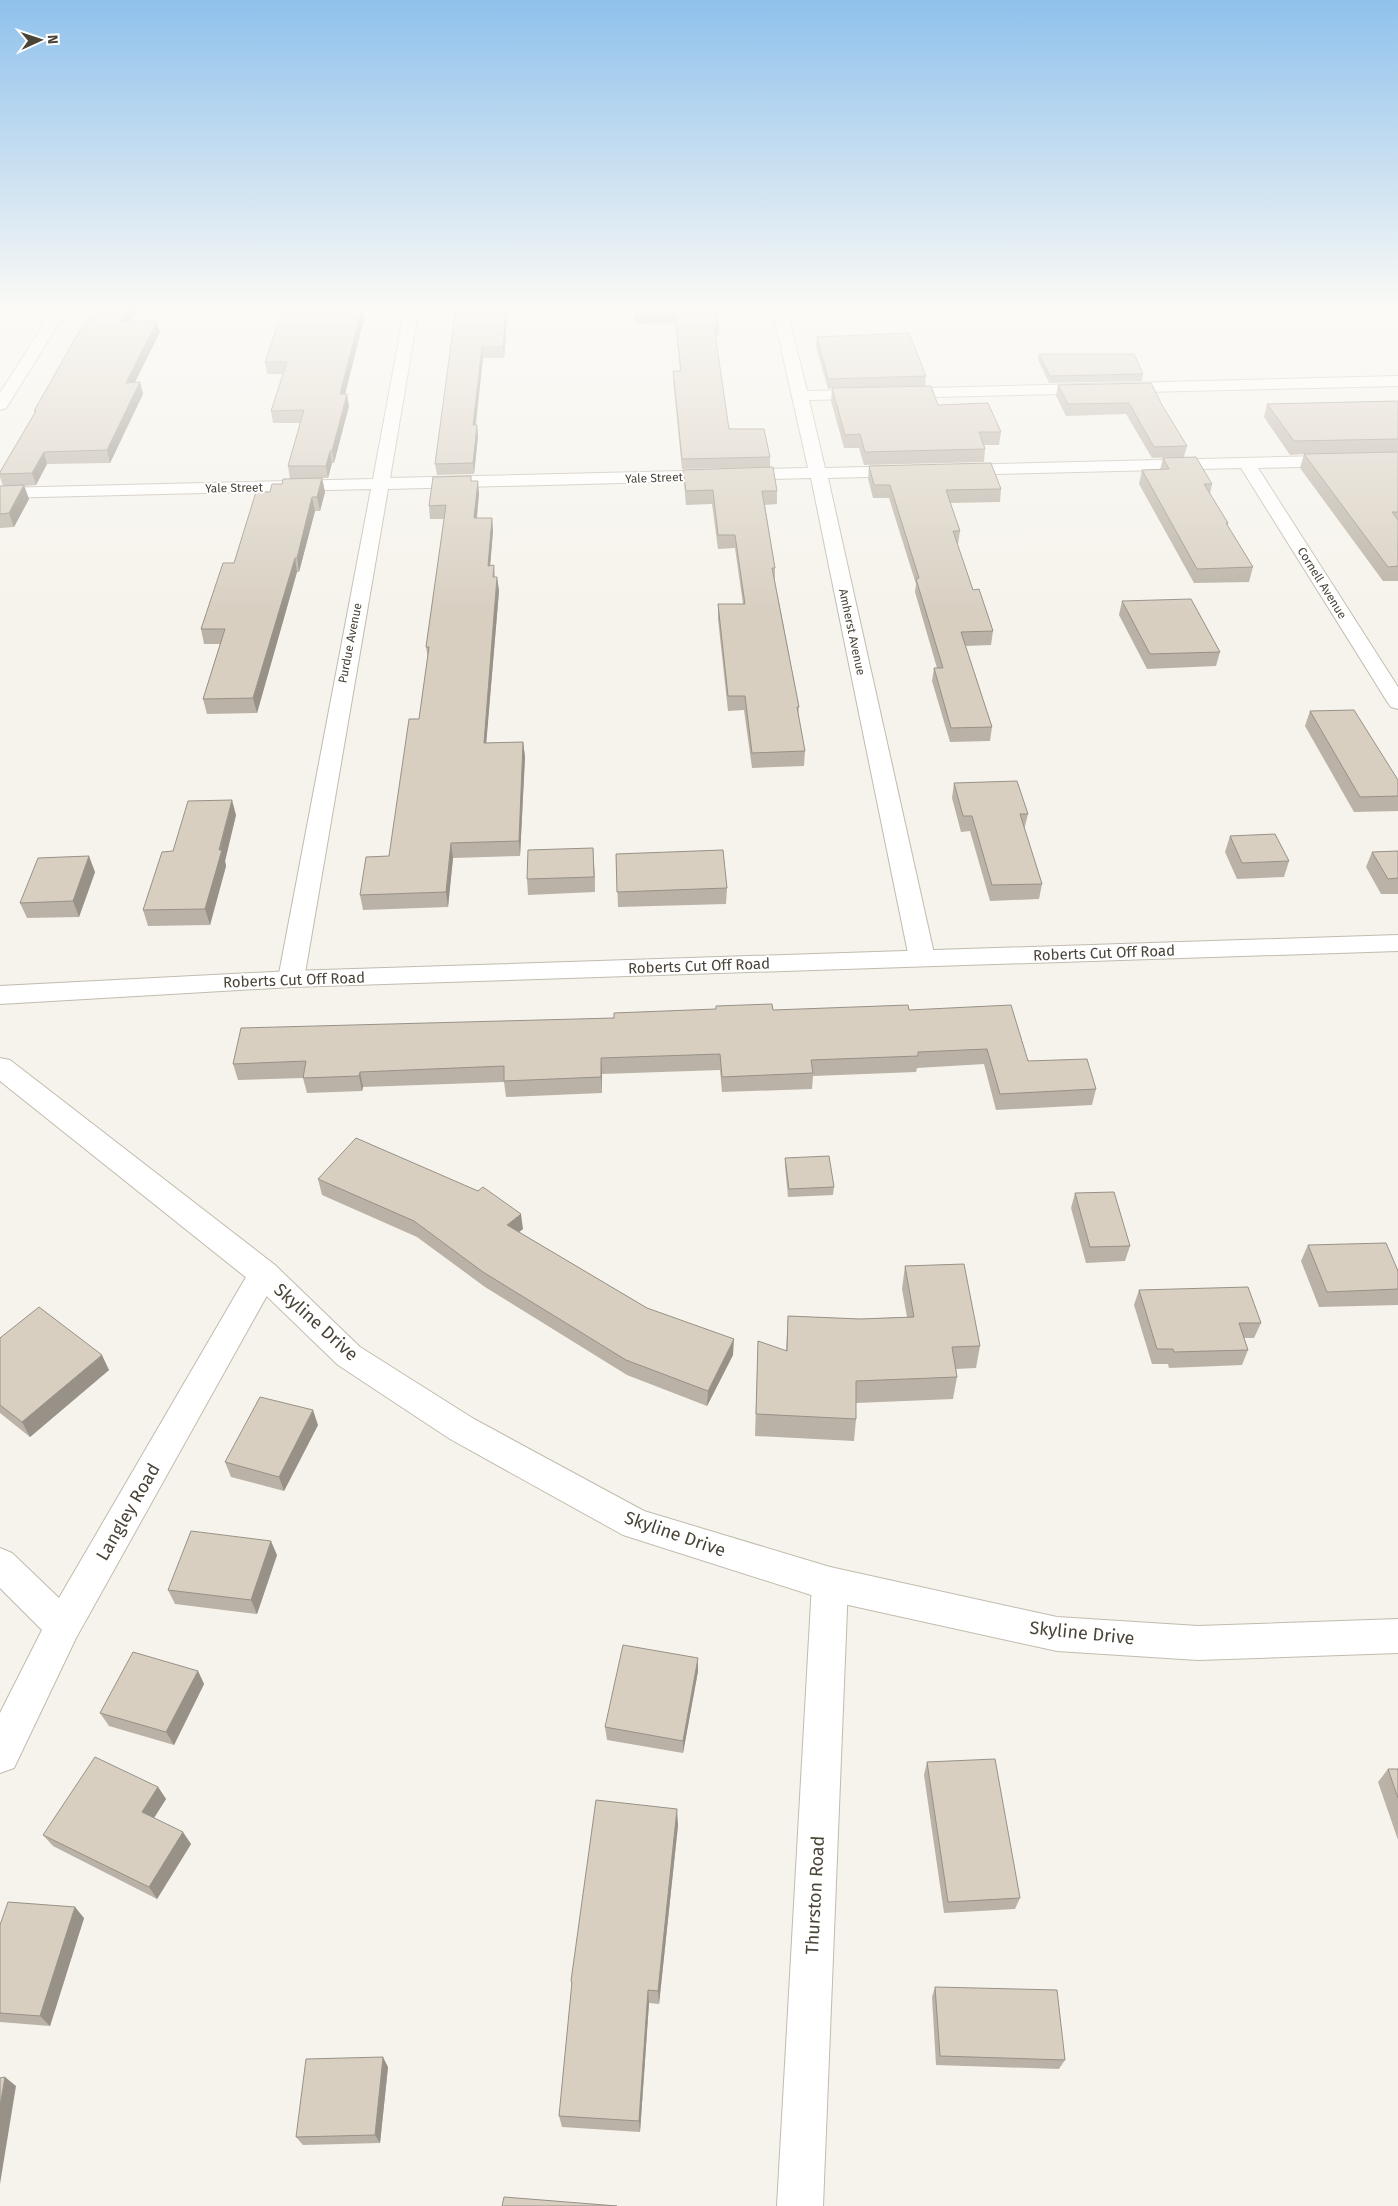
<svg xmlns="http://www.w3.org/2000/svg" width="1398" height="2206" viewBox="0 0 1398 2206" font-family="'Fira Sans',sans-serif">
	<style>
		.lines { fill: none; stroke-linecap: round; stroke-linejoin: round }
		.minor-casing { stroke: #c2bbae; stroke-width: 2 }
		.tertiary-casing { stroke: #c2bbae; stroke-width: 2 }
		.minor { fill: #fff; fill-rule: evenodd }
		.tertiary { fill: #fff; fill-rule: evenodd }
		.wall { fill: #bab2a6 }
		.shaded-wall { fill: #979187 }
		.building { fill: #d8cfc1; stroke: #979187 }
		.labels { text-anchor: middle; stroke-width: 4; stroke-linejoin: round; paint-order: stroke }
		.far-street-label { font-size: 12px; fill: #4b4439; stroke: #fff }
		.street-label { font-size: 15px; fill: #4b4439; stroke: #fff }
		.near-street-label { font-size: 18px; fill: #4b4439; stroke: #fff }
	</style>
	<rect width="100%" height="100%" fill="#f6f3ec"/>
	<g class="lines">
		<defs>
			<g id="minor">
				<path d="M55,307H69L8,405L6,408L0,410V393Z"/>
				<path d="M405,307H419L390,478L808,468L772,307H786L807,391L1398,376V386L809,400L825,468L906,466L912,467L914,471L912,475L906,476L828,478L935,958L931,964L922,966L913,964L909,958L811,478L388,489L304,979L300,985L291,987L282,985L278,979L371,489L0,498V488L373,479Z"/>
				<path d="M1398,454V464L1258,468L1398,687V709L1391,707L1388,703L1241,468L956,475L950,474L948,470L950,466L956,465Z"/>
				<path d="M264,1262L275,1265L279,1274L76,1638L14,1768L0,1773V1713L42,1630L0,1588V1548L12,1553L59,1598L253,1265Z"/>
				<path d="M830,1567L843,1572L848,1584L823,2206H777L812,1584L817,1572Z"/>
			</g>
			<g id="tertiary">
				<path d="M1398,935V951L291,987L0,1004V986L291,971Z"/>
				<path d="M0,1058L10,1060L275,1265L360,1347L474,1419L644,1511L830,1567L1057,1617L1198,1626L1398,1619V1653L1198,1660L1057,1651L830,1601L623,1535L450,1439L338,1365L253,1283L0,1081Z"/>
			</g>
		</defs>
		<use href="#minor" class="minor-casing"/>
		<use href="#tertiary" class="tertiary-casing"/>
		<use href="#minor" class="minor"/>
		<use href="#tertiary" class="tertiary"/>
	</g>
	<g class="wall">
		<path d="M456,307H508L504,358H483L476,425H477L478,436L474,474L437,475L435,464Z"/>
		<path d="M634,307H715L719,327V336H715L729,429L770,457V467L682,469L673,380V371H680L675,323L635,324Z"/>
		<path d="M364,319L345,394L349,406L334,463H332L328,478H322L325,492L320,511H315L299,572H297L257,713L207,714L203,699L220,644H204L201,629L270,492L290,479L288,466L300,423H273L271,411L283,374H267L265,362Z"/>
		<path d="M130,321L160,332L135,382H140L143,394L110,463L47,464L36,485L24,486L29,499L14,527L0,528V486H3L0,477V472L35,413L34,411Z"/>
		<path d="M817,337L926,376L925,386L938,405L1001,432L999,445H984L985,449L984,462L864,465L859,448H844L831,401L832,388L828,389L816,347Z"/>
		<path d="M1039,354L1143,374L1142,381L1049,383L1038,360Z"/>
		<path d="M1058,385L1162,405L1187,446L1184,457L1152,458L1126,414L1066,416L1056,396Z"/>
		<path d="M1398,401V581H1383L1300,468L1304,454L1290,455L1264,417L1267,404Z"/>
		<path d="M1163,458L1212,484L1210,494L1228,523V526L1253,567L1249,582L1194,583L1139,484L1142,470H1160Z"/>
		<path d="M869,466L1001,489L1000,502L950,503L960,531L958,544H957L973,590L993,631L991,645L965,646L992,727L990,741L950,742L932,681L934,668H937L915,592L916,584L889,498H873L868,479Z"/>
		<path d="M683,470L777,491V504L765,505L775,568V581L799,707L798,715L805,751L804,766L752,768L744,710L728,711L718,619V604H743L735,548L718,549L712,504L686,505L684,483Z"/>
		<path d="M472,481L479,494L477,518H492L493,531L490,566L494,565L495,577H497L499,591L486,743L523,742L525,757L520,856L453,858L448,907L363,910L360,895L389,856L419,719L428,659L426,647L444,519H430L429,506Z"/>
		<path d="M1122,601L1220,652L1216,666L1147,669L1119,615Z"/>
		<path d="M1310,711L1398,780V811L1354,812L1305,726Z"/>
		<path d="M954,783L1028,814L1024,830L1042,884L1039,899L990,901L970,831L961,832L952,798Z"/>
		<path d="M236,815L225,861L226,866L210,925L148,926L143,910L173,851Z"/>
		<path d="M1230,836L1289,861L1284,877L1237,879L1225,852Z"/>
		<path d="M1398,851V894H1381L1366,867L1372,852Z"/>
		<path d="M616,854L727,888L726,904L618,907Z"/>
		<path d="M594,864L595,892L528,895L527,879Z"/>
		<path d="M95,872L79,917L27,918L20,903Z"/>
		<path d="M773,1010H909L1096,1089L1092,1105L996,1110L984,1064L917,1068L916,1072L813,1076L812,1089L722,1092L720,1070L602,1074V1093L506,1097L504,1082L363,1087L362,1091L307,1093L303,1078L238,1080L233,1064L614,1018Z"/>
		<path d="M785,1158L834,1187L833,1195L788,1197L785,1166Z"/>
		<path d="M318,1179L523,1229L519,1232L647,1308L733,1355L707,1406L627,1375L485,1287L417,1237L322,1195Z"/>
		<path d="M1075,1193L1130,1246L1125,1261L1086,1263L1071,1208Z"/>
		<path d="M1308,1245L1398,1271V1305L1319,1307L1301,1261Z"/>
		<path d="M905,1266L980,1346L976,1368L956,1369L957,1377L953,1399L856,1403V1419L854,1441L755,1436L758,1341L786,1351L788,1316L860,1319L907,1317L902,1289Z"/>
		<path d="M1139,1290L1261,1323L1254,1338H1244L1248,1350L1242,1365L1169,1368L1168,1364H1152L1134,1305Z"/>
		<path d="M0,1338L109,1370L30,1437L0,1413Z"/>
		<path d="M318,1425L284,1491L231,1477L225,1462Z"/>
		<path d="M277,1555L257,1614L175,1604L168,1590Z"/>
		<path d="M198,1671L204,1684L174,1745L109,1726L100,1713Z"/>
		<path d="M698,1671L683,1753L607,1740L605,1727Z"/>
		<path d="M927,1762L1020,1898L1015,1909L944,1913L924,1775Z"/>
		<path d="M1388,1769H1398V1840L1378,1782Z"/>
		<path d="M158,1787L166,1799L154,1818L191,1844L157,1899L53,1846L43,1835Z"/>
		<path d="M678,1825L659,2004L649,2003L640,2132L562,2127L559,2116L572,1987L571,1981Z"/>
		<path d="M84,1918L50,2026L0,2022V1925Z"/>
		<path d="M935,1987L1065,2060L1059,2069L936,2065L932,1997Z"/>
		<path d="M388,2067L380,2143L303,2145L296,2137Z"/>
	</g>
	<g class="shaded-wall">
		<path d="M129,307H138L124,333L121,322Z"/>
		<path d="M506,307H508L504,358L503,347Z"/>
		<path d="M362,308L364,319L342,406L340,394Z"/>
		<path d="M157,321L160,332L129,394L126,383Z"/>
		<path d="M482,347L483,358L474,436L473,425Z"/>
		<path d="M140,382L143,394L110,463L107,450Z"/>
		<path d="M347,394L349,406L334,463L332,451Z"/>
		<path d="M477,425L478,436L474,474L473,463Z"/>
		<path d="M330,451L332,463L328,478L326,466Z"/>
		<path d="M44,452L47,464L36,485L32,473Z"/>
		<path d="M322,478L325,492L320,511L317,497Z"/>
		<path d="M478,481L479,494L475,531L474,518Z"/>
		<path d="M24,485L29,499L14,527L9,513Z"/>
		<path d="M312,497L315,511L299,572L297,558Z"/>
		<path d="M492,518L493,531L489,579L488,566Z"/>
		<path d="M295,558L297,572L257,713L253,698Z"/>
		<path d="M497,577L499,591L485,758L484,743Z"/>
		<path d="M523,742L525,757L520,856L519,841Z"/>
		<path d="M232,800L236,815L225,861L226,866L210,925L205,909Z"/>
		<path d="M451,843L453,858L448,907L446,892Z"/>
		<path d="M593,848L594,864L595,892L594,877Z"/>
		<path d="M89,856L95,872L79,917L73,901Z"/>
		<path d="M601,1058L602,1074V1093L601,1077Z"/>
		<path d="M360,1072L363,1087L362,1091L359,1076Z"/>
		<path d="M521,1214L523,1229L509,1240L507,1225Z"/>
		<path d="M734,1339L733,1355L707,1406L708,1391Z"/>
		<path d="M102,1355L109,1370L30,1437L22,1422Z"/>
		<path d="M313,1410L318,1425L284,1491L279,1477Z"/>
		<path d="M271,1541L277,1555L257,1614L251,1600Z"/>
		<path d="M698,1658V1671L683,1753V1741Z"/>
		<path d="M198,1671L204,1684L174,1745L166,1732Z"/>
		<path d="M158,1787L166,1799L150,1824L142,1812Z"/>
		<path d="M677,1809L678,1825L659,2004L658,1991Z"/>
		<path d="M183,1832L191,1844L157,1899L149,1887Z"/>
		<path d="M75,1907L84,1918L50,2026L40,2016Z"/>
		<path d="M648,1990L649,2003L640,2132L639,2121Z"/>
		<path d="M383,2057L388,2067L380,2143L375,2135Z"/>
		<path d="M5,2077L16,2086L0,2184V2106Z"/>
	</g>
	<g class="building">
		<path d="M96,307H129L121,322L157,321L126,383L140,382L107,450L44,452L32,473L0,474V472L36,411H34L84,323H87Z"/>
		<path d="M456,307H506L503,347H482L473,425H477L473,463L435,464Z"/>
		<path d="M634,307H715L719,327H714L729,429H764L770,457L682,459L673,371H681L675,314L634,315Z"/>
		<path d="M362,308L340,394H347L332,451H330L326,466H288L304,410L271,411L287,362H265L283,309Z"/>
		<path d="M909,333L926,376L828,379L817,337Z"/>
		<path d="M1039,354H1134L1143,374L1050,376Z"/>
		<path d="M1151,383L1162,405L1187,446L1154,447L1129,403L1068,404L1058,385Z"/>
		<path d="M931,386L938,405L988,403L1001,432H979L985,449L865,452L860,434L845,435L832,388Z"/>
		<path d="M1398,401V439L1294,441L1267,404Z"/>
		<path d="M1398,452V512H1392L1398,520V566L1388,567L1304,454Z"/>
		<path d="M1196,457L1212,484H1204L1228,523H1226L1253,567L1197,569L1142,470L1169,469L1163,458Z"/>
		<path d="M991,463L1001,489L946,490L960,531H953L973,590L979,589L993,631L961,632L992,727L951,728L934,668H943L916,579L919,578L890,485H874L869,466Z"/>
		<path d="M773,467L777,491H762L775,568H772L799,707H797L805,751L752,753L745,696H728L718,604H745L735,535H718L713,490L686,491L683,470Z"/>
		<path d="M471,476V481H478L474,518H492L488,566L494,565L493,577H497L484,743L523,742L519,841L451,843L446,892L360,895L366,857L389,856L409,719H419L429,647H426L446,505L429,506L433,477Z"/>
		<path d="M322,478L317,497H312L297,558H295L253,698L203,699L225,629H201L223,563H234L256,492H270L272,484H282L283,479Z"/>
		<path d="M24,485L9,513L0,514V486Z"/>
		<path d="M1191,599L1220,652L1150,654L1122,601Z"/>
		<path d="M1354,710L1398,780V796L1360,797L1310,711Z"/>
		<path d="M1017,781L1028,814H1020L1042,884L992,885L972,816H963L954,783Z"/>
		<path d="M232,800L219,850H222L205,909L143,910L162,852L173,851L188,801Z"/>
		<path d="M1275,834L1289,861L1242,863L1230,836Z"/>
		<path d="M593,848L594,877L527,879L528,850Z"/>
		<path d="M723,850L727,888L617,892L616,854Z"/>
		<path d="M1398,851V878L1388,879L1372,852Z"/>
		<path d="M89,856L73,901L20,903L38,858Z"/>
		<path d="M772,1004L773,1010L908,1005L909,1010L1011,1005L1028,1061L1087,1059L1096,1089L1000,1094L987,1049L918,1052V1056L811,1060L813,1073L722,1077L720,1054L601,1058V1077L504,1081V1066L360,1072L359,1076L303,1078L306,1061L233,1064L241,1028L614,1018V1013L716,1009V1006Z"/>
		<path d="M356,1138L478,1191L483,1187L521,1214L507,1225L647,1308L734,1339L708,1391L626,1360L483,1272L414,1221L318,1179Z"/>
		<path d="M829,1156L834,1187L789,1189L785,1158Z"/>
		<path d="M1114,1192L1130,1246L1090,1247L1075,1193Z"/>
		<path d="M1386,1243L1398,1271V1289L1327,1292L1308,1245Z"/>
		<path d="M964,1264L980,1346L952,1347L957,1377L856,1381V1419L756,1414L758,1341L787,1351L788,1316L860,1319L914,1317L905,1266Z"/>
		<path d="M1248,1287L1261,1323H1239L1248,1350L1174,1352L1173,1349H1157L1139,1290Z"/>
		<path d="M39,1307L102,1355L22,1422L0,1405V1338Z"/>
		<path d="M260,1397L313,1410L279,1477L225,1462Z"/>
		<path d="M191,1531L271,1541L251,1600L168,1590Z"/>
		<path d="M623,1645L698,1658L683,1741L605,1727Z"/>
		<path d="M133,1652L198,1671L166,1732L100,1713Z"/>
		<path d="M95,1757L158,1787L142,1812L183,1832L149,1887L43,1835Z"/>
		<path d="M995,1759L1020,1898L948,1902L927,1762Z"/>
		<path d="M1388,1769H1398V1798Z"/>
		<path d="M596,1800L677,1809L658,1991L648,1990L639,2121L559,2116L572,1982L571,1981Z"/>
		<path d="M8,1902L75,1907L40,2016L0,2013V1925Z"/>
		<path d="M935,1987L1057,1990L1065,2060L940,2056Z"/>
		<path d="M383,2057L375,2135L296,2137L306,2059Z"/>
		<path d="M5,2077L0,2106V2078Z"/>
		<path d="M504,2197L617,2206H502Z"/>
	</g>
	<linearGradient id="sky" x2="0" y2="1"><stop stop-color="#8fc1ec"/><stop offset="0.5" stop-color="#fbfaf6"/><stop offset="1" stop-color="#fbfaf6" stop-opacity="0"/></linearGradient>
	<rect width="1398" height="615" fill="url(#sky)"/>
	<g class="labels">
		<g class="far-street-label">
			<text transform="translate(654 478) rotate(-2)" y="4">Yale Street</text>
			<text transform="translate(234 488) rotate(-1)" y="4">Yale Street</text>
			<text transform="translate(1322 583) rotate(58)" y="4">Cornell Avenue</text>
			<text transform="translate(852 632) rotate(78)" y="4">Amherst Avenue</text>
			<text transform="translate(350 643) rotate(-79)" y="4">Purdue Avenue</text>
		</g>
		<g class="street-label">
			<text transform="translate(1104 953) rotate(-2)" y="5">Roberts Cut Off Road</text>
			<text transform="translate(699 966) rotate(-2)" y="5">Roberts Cut Off Road</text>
			<text transform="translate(294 980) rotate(-2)" y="5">Roberts Cut Off Road</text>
		</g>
		<g class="near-street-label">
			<text transform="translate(316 1322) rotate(42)" y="6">Skyline Drive</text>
			<text transform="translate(128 1512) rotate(-60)" y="6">Langley Road</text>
			<text transform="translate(675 1534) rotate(19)" y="6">Skyline Drive</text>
			<text transform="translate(1082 1633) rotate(6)" y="6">Skyline Drive</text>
			<text transform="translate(815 1895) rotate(-87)" y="6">Thurston Road</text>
		</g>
	</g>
	<g transform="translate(40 40) rotate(87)" stroke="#ffffff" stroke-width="4" paint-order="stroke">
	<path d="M0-4L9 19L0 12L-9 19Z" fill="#4b4439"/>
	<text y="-8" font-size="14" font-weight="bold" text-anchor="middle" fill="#4b4439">N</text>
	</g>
</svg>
